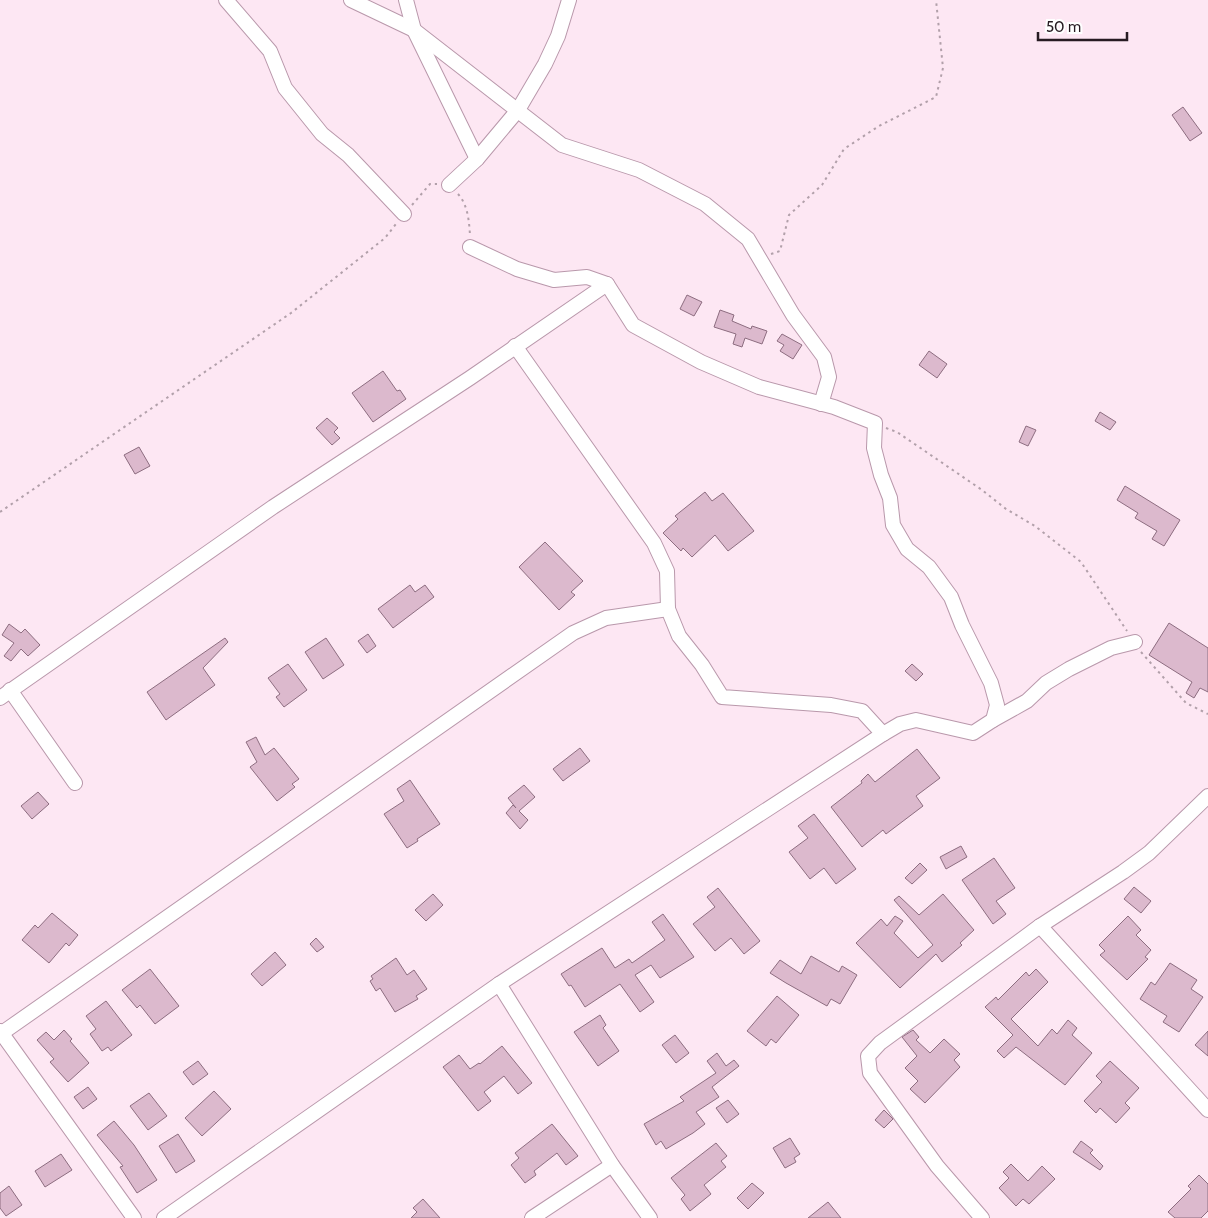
<svg xmlns="http://www.w3.org/2000/svg" width="1208" height="1218" viewBox="0 0 1208 1218" font-family="Cabin,sans-serif">
	<style>
		.building { fill: #dcb9cd; stroke: #8d6d80 }
		.lines { fill: none; stroke-linecap: round; stroke-linejoin: round }
		.minor-casing { stroke: #b998ab; stroke-width: 16 }
		.path { stroke: #b2a0aa; stroke-width: 2; stroke-dasharray: 2.5 4; stroke-linecap: butt }
		.minor { stroke: #fff; stroke-width: 14 }
	</style>
	<rect width="100%" height="100%" fill="#fde7f3"/>
	<g class="building">
		<path d="M1183,107L1202,133L1190,141L1172,115Z"/>
		<path d="M687,295L702,302L694,316L680,309Z"/>
		<path d="M720,310L734,315L732,321L751,329L752,326L767,331L762,344L745,338L742,347L733,344L736,334L714,327Z"/>
		<path d="M782,334L802,345L793,359L780,351L784,345L777,341Z"/>
		<path d="M929,351L947,364L937,378L919,365Z"/>
		<path d="M383,371L397,391L400,390L406,399L373,422L352,393Z"/>
		<path d="M1100,412L1116,422L1110,430L1095,421Z"/>
		<path d="M327,418L338,428L334,432L340,438L332,445L316,428Z"/>
		<path d="M1026,426L1036,430L1028,446L1019,442Z"/>
		<path d="M139,447L150,466L135,474L124,455Z"/>
		<path d="M1125,486L1180,520L1164,546L1152,539L1157,531L1135,518L1138,513L1117,500Z"/>
		<path d="M705,492L712,501L723,493L754,531L728,551L715,535L692,557L683,548L681,551L663,533L678,519L675,516Z"/>
		<path d="M545,542L583,581L571,592L575,595L559,610L519,567Z"/>
		<path d="M410,585L415,592L425,585L434,597L393,628L378,609Z"/>
		<path d="M1169,623L1208,648V692L1200,688L1194,698L1186,693L1192,682L1149,655Z"/>
		<path d="M9,624L21,633L25,629L40,645L28,656L21,649L11,661L4,656L14,643L2,635Z"/>
		<path d="M368,634L376,646L367,653L358,641Z"/>
		<path d="M225,638L228,642L203,668L215,685L166,720L147,692Z"/>
		<path d="M326,638L344,665L323,679L305,652Z"/>
		<path d="M288,664L307,690L284,707L276,697L280,694L268,678Z"/>
		<path d="M912,664L923,674L916,681L905,671Z"/>
		<path d="M256,737L265,755L274,748L299,779L292,784L295,787L277,801L250,767L257,762L246,742Z"/>
		<path d="M580,748L590,761L563,781L553,769Z"/>
		<path d="M917,749L940,778L916,796L923,806L886,834L883,830L862,847L831,807L862,783L861,781L868,774L875,782Z"/>
		<path d="M410,780L440,824L417,839L418,841L407,848L384,814L404,801L397,789Z"/>
		<path d="M524,785L535,797L519,811L528,820L520,829L506,813L513,805L516,808L508,798Z"/>
		<path d="M38,792L49,804L32,819L21,806Z"/>
		<path d="M814,814L856,869L836,884L824,868L810,879L789,852L808,838L798,826Z"/>
		<path d="M961,846L967,857L946,869L940,857Z"/>
		<path d="M994,858L1015,888L996,901L1006,914L993,924L962,880Z"/>
		<path d="M920,863L927,870L912,884L905,878Z"/>
		<path d="M1134,887L1151,901L1141,913L1124,899Z"/>
		<path d="M718,888L760,941L744,954L731,938L715,951L693,924L715,907L707,897Z"/>
		<path d="M433,894L443,905L426,921L415,910Z"/>
		<path d="M943,894L974,930L960,943L962,945L942,962L936,954L900,988L856,943L881,919L887,926L895,916L903,921L894,933L918,958L933,945L894,900L899,896L919,915Z"/>
		<path d="M52,913L78,935L69,946L66,943L49,963L22,940L35,925L38,928Z"/>
		<path d="M663,914L694,957L660,978L651,965L635,975L654,1002L640,1012L620,984L585,1007L571,985L569,986L561,974L602,948L615,968L629,959L632,963L665,940L652,922Z"/>
		<path d="M1128,916L1141,930L1136,935L1151,950L1145,957L1148,959L1127,980L1100,955L1105,951L1099,945Z"/>
		<path d="M316,938L324,947L317,952L310,944Z"/>
		<path d="M275,952L286,965L262,986L251,974Z"/>
		<path d="M811,956L839,972L842,966L857,975L840,1004L831,999L827,1006L786,983L770,973L780,960L801,974Z"/>
		<path d="M396,958L407,975L414,970L427,989L416,996L418,999L395,1012L380,988L376,991L370,981L373,979L371,976Z"/>
		<path d="M1170,963L1197,980L1191,989L1203,997L1179,1032L1163,1022L1167,1016L1140,999L1151,982L1155,985Z"/>
		<path d="M150,969L179,1006L155,1024L140,1005L137,1008L122,990Z"/>
		<path d="M1036,969L1048,982L1011,1019L1038,1046L1052,1029L1057,1034L1068,1020L1077,1028L1072,1035L1092,1053L1065,1085L1016,1047L1004,1058L997,1051L1013,1035L985,1007L996,997L998,1000L1026,972L1029,976Z"/>
		<path d="M777,996L799,1015L776,1043L771,1039L766,1046L747,1031Z"/>
		<path d="M106,1001L132,1035L111,1051L108,1047L102,1051L90,1034L96,1029L86,1016Z"/>
		<path d="M600,1015L606,1025L603,1028L619,1051L598,1066L574,1032Z"/>
		<path d="M64,1030L72,1039L70,1041L89,1063L68,1082L50,1062L54,1059L37,1040L46,1032L54,1040Z"/>
		<path d="M913,1030L919,1037L916,1040L930,1053L944,1039L960,1054L954,1060L960,1067L925,1103L910,1089L918,1081L905,1068L917,1056L902,1037Z"/>
		<path d="M1208,1031V1056L1195,1045Z"/>
		<path d="M675,1035L689,1053L676,1063L662,1045Z"/>
		<path d="M502,1046L532,1083L518,1094L504,1076L484,1092L491,1101L478,1111L443,1067L459,1055L470,1069L479,1063L480,1064Z"/>
		<path d="M717,1053L726,1066L734,1060L739,1066L712,1087L719,1097L696,1112L705,1124L693,1133L666,1149L661,1141L656,1145L644,1124L684,1101L680,1097L716,1073L707,1061Z"/>
		<path d="M198,1061L208,1074L193,1085L183,1072Z"/>
		<path d="M1110,1061L1139,1088L1125,1103L1130,1108L1116,1123L1100,1108L1096,1113L1084,1101L1102,1082L1096,1076Z"/>
		<path d="M88,1087L97,1099L83,1109L74,1097Z"/>
		<path d="M214,1091L231,1109L202,1136L185,1118Z"/>
		<path d="M149,1093L167,1116L148,1130L130,1106Z"/>
		<path d="M728,1100L739,1114L727,1123L716,1108Z"/>
		<path d="M884,1110L893,1119L884,1128L875,1120Z"/>
		<path d="M114,1121L134,1145L157,1180L137,1193L120,1167L123,1166L97,1135Z"/>
		<path d="M552,1124L578,1156L566,1165L557,1153L534,1171L536,1175L525,1183L511,1165L519,1158L515,1153Z"/>
		<path d="M178,1134L195,1161L176,1173L159,1146Z"/>
		<path d="M790,1138L800,1154L794,1158L796,1162L785,1168L773,1148Z"/>
		<path d="M1081,1141L1093,1150L1090,1153L1103,1166L1100,1170L1073,1152Z"/>
		<path d="M716,1143L727,1156L721,1161L726,1167L704,1185L711,1194L690,1211L681,1199L685,1195L671,1178Z"/>
		<path d="M61,1154L72,1170L45,1187L35,1171Z"/>
		<path d="M1011,1164L1028,1181L1042,1166L1055,1179L1029,1204L1023,1199L1016,1206L999,1188L1009,1178L1003,1172Z"/>
		<path d="M1199,1175L1208,1184V1211L1201,1218H1175L1168,1212L1191,1189L1188,1186Z"/>
		<path d="M752,1183L764,1193L748,1209L737,1198Z"/>
		<path d="M9,1186L22,1205L6,1216L0,1208V1193Z"/>
		<path d="M423,1199L440,1218H411L417,1212L413,1208Z"/>
		<path d="M828,1202L841,1218H808Z"/>
	</g>
	<g class="lines">
		<defs>
			<g id="minor">
				<path d="M226,0L270,51L285,88L322,134L348,155L404,214"/>
				<path d="M351,0L414,30L562,145L639,170L705,204L748,239L793,315L824,357L829,377L821,404"/>
				<path d="M406,0L414,30L477,159"/>
				<path d="M449,185L477,159L518,110L545,64L558,36L569,0"/>
				<path d="M515,346L654,543L667,571L668,609L679,636L702,665L722,697L831,705L862,711L883,734"/>
				<path d="M10,690L75,783"/>
				<path d="M0,698L273,507L470,378L607,284"/>
				<path d="M993,720L1027,701L1046,683L1069,669L1111,648L1135,642"/>
				<path d="M1040,926L1208,1110"/>
				<path d="M499,984L612,1165L650,1218"/>
				<path d="M0,1031L134,1218"/>
				<path d="M2,1033L573,633L606,618L668,609"/>
				<path d="M164,1218L499,984L883,734L900,724L916,720L973,733L993,720L997,705L991,683L962,625L951,597L929,567L907,549L893,525L890,498L881,475L874,448L875,423L834,407L759,387L701,362L633,325L607,284L587,277L554,280L517,269L470,247"/>
				<path d="M532,1218L612,1165"/>
				<path d="M982,1218L937,1166L870,1073L868,1056L880,1043L1040,926L1123,872L1149,853L1208,796"/>
			</g>
		</defs>
		<use href="#minor" class="minor-casing"/>
		<g class="path">
			<path d="M458,194C468,205 469,221 470,235"/>
			<path d="M412,205L430,184H437"/>
			<path d="M771,254L780,251L789,215L822,185L844,149L879,126L936,97L943,68L936,0"/>
			<path d="M886,428L897,432L982,490L1006,509L1035,526L1081,562L1127,631"/>
			<path d="M0,512L291,313L385,238L396,224"/>
			<path d="M1141,652L1186,703L1208,714"/>
		</g>
		<use href="#minor" class="minor"/>
	</g>
	<path d="M1038 32v8h89v-8" fill="none" stroke="#271b22" stroke-width="2.5"/>
	<text x="1046" y="32" font-size="15" fill="#271b22" stroke="#ffffff" stroke-width="4" paint-order="stroke">50 m</text>
</svg>
